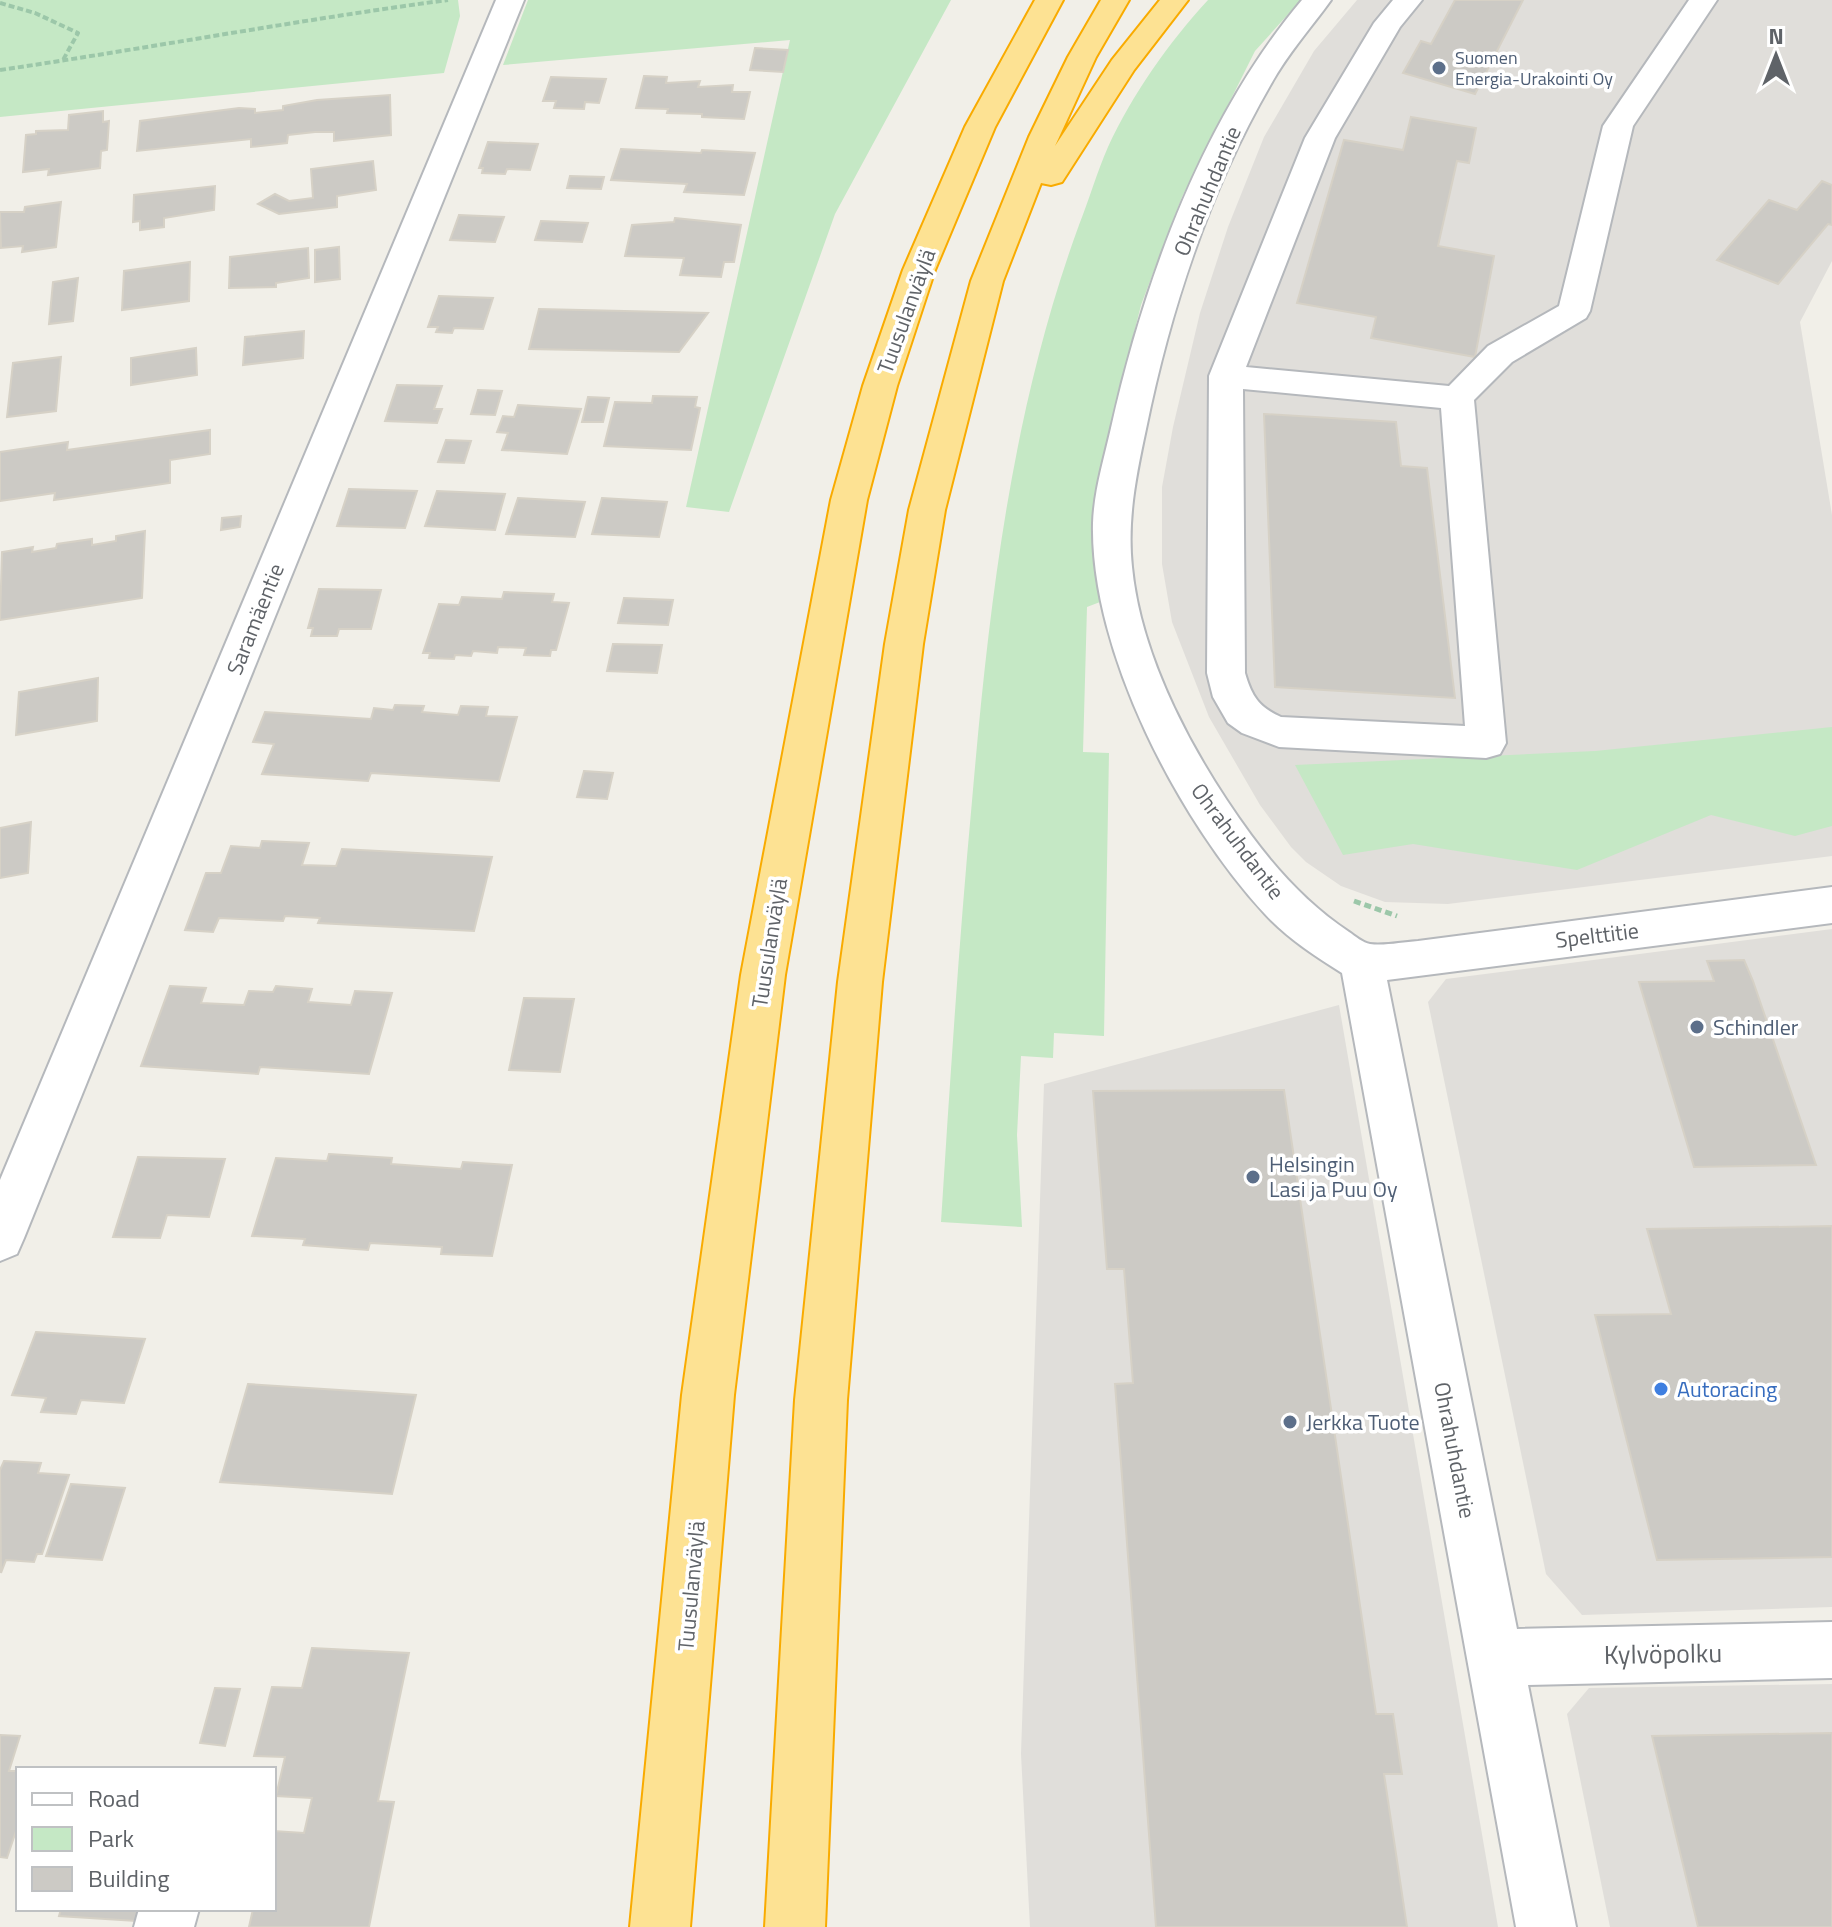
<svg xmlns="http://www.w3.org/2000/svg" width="1832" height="1927" viewBox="0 0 1832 1927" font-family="'Titillium Web',sans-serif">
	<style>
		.industrial { fill: #e0deda }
		.green { fill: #c5e8c5 }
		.building { fill: #cccac5; stroke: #d6d1c6; stroke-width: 2 }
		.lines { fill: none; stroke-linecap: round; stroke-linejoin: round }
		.minor-casing { stroke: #b5b8bc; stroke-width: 4 }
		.highway-casing { stroke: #f9ab00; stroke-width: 4 }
		.path-far1 { stroke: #9cc7a9; stroke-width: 4; stroke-dasharray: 6 3; stroke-linecap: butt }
		.path { stroke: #9cc7a9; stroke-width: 5; stroke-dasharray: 7 4; stroke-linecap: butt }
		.minor { fill: #fff; fill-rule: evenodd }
		.highway { fill: #fde293; fill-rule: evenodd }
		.service-dot { fill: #5c6f8a; stroke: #fff; stroke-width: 3 }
		.shop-dot { fill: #3f7fe0; stroke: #fff; stroke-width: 3 }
		.labels { text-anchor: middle; stroke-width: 7; stroke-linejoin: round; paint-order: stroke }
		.far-service-label { font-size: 18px; fill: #4e5e75; stroke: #fff; text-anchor: start }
		.street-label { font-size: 22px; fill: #5f6368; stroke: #fff }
		.service-label { font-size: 22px; fill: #4e5e75; stroke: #fff; text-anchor: start }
		.shop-label { font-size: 22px; fill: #366cbe; stroke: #fff; text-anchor: start }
		.near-street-label { font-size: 26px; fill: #5f6368; stroke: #fff }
	</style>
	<rect width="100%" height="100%" fill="#f1efe8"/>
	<g class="industrial">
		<path d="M1357,0H1832V261L1800,322L1832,515V856L1448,904L1385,902L1341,886L1306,862L1291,847L1260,805L1209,717L1172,622L1162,564V487L1173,427L1200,313L1228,227L1264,137L1314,51Z"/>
		<path d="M1832,929V1607L1582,1615L1546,1574L1428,1002L1446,979Z"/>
		<path d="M1339,1005L1498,1927H1030L1021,1754L1044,1084Z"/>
		<path d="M1832,1684V1927H1610L1567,1714L1589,1688Z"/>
	</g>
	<g class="green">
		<path d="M0,0H458L460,16L444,73L0,117Z"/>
		<path d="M528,0H951L835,214L729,512L686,507L790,40L503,65Z"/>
		<path d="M1208,0H1301L1255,51L1182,197L1141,305L1097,482L1095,549L1100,602L1087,607L1083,752L1109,753L1104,1036L1054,1033L1053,1058L1021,1056L1017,1135L1022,1227L941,1222C950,1081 959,941 972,801C989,605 1011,411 1079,225C1089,200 1097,172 1108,147C1132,95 1169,42 1208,0Z"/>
		<path d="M1832,727V826L1795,836L1711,815L1577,870L1413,844L1343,855L1295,765L1595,751Z"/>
	</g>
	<g class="building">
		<path d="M1455,0H1523L1475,94L1403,73L1421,41L1431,44Z"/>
		<path d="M755,48L788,50L783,72L750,70Z"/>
		<path d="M644,76L667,77L666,83L700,81L698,87L733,85L732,92H750L744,119L702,117V114L667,113L668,109L636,108Z"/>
		<path d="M551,77L606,79L599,103L585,102L584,109L554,108L556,101H543Z"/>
		<path d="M390,95L391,135L334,141V132H315L288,135L287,143L251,147V139L137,151L140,121L239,108L255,109V113L283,110V106L317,100Z"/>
		<path d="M103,111V122L109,121L107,150L101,151L100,168L48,175L49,169L23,172L26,135L36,134V131L68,130L69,115Z"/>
		<path d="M1411,117L1476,128L1469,163L1457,161L1438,246L1494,256L1475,357L1371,338L1376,317L1297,303L1344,140L1403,150Z"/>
		<path d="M488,142L538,144L530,170L507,169L505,174L482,173L483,168H479Z"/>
		<path d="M621,149L701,153L702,150L755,153L744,195L684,192L687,184L611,180Z"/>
		<path d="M373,161L376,190L337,196V207L279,214L258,204L275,194L289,201L313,198L311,169Z"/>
		<path d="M570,176L604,177L601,189L567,188Z"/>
		<path d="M1822,181L1832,185V225L1828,224L1778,284L1717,260L1769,200L1797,210Z"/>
		<path d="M215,186L214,210L164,218V227L140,230V221L133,222L134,195Z"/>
		<path d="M61,202L56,247L22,252L23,246L1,248L0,212H24L25,207Z"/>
		<path d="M459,215L504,217L495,242L450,240Z"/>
		<path d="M675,218L741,225L734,262H724L721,277L680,275L684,258L625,256L632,225L674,222Z"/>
		<path d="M541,221L588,223L582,242L535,240Z"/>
		<path d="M339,247L340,279L315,282V250Z"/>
		<path d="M308,248L309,278L276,283V287L229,288L230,257Z"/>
		<path d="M190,262L189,301L122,310L124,271Z"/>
		<path d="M78,278L73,321L49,324L53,282Z"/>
		<path d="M439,296L493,298L483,329L454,328L452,333L436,332L438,327H428Z"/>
		<path d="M539,309L708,313L679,352L529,349Z"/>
		<path d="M304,331L303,358L243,365L245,337Z"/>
		<path d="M196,348L197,375L131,385V358Z"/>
		<path d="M61,357L56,411L7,417L13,363Z"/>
		<path d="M397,385L442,386L434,409H442L437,423L385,421Z"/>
		<path d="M478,390L502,391L495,415L471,414Z"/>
		<path d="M653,396L697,397L695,407L700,408L691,450L604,446L615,402L652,403Z"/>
		<path d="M588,397L609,398L603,422H582Z"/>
		<path d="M518,405L581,409L567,454L502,450L508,433L497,432L503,416L514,417Z"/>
		<path d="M1264,414L1396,422L1401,466L1427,468L1455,698L1275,687Z"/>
		<path d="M210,430V454L170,460V483L54,500L55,493L0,501V452L68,442L67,450Z"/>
		<path d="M446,440L471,441L464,463L438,462Z"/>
		<path d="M349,489L417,491L405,528L337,526Z"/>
		<path d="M437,491L505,494L495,530L425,526Z"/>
		<path d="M518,498L585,502L575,537L506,534Z"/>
		<path d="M602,498L667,502L659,537L592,534Z"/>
		<path d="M241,516L240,527L221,530L222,518Z"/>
		<path d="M145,531L142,598L0,620L2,552L33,547L32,552L56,548L57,544L92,539V545L116,541V536Z"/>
		<path d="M319,589L381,590L371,629H339L337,636H311L313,628H308Z"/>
		<path d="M504,592L554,594L552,602L569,603L556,650H551L550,656L524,655L526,648L498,647L497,653L473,651L471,656L455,655L454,659L429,658L430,653H423L439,604L459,605L462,597L502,599Z"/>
		<path d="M624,598L673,600L668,625L618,623Z"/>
		<path d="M613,644L662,645L657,673L607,671Z"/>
		<path d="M98,678L97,721L16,735L19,692Z"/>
		<path d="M395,705L424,706L422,712L458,715L461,706L488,707L486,716L517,717L499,781L371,773L368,781L262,774L274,744L253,742L265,712L371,719L374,708L393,710Z"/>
		<path d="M584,771L613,773L607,799L577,797Z"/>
		<path d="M31,822L28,873L0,878V828Z"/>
		<path d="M262,841L309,843L302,865L336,866L342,849L492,857L474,931L318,923L320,918L285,916L283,921L219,918L213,932L185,930L206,873H221L231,846L260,848Z"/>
		<path d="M1744,960L1753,981L1816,1165L1694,1167L1639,982L1714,981L1707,961Z"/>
		<path d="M170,986L206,988L201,1003L244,1005L249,991L273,992L276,986L312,989L308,1002L351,1005L355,991L392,993L369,1074L260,1067L258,1074L141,1066Z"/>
		<path d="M524,998L574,999L560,1072L509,1070Z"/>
		<path d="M1284,1090L1376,1714H1393L1402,1774H1384L1407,1927H1156L1115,1384L1133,1383L1124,1269H1107L1093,1091Z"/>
		<path d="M329,1154L392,1158L391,1164L461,1169L463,1162L512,1165L492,1256L441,1254L442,1247L370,1243L368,1250L303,1245L305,1239L252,1236L276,1158L327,1161Z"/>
		<path d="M138,1157L225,1159L209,1217L167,1215L160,1238L113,1237Z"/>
		<path d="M1832,1226V1557L1657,1560L1595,1315L1671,1314L1647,1229Z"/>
		<path d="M36,1332L145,1339L124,1403L81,1400L76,1414L41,1412L46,1398L12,1395Z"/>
		<path d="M248,1384L416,1395L392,1494L220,1482Z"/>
		<path d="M4,1461L41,1463L38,1473L69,1475L42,1554H37L34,1562L6,1560L1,1573L0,1470Z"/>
		<path d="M71,1484L125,1488L102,1560L46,1556Z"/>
		<path d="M312,1648L409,1653L378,1801L394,1802L369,1927H249L253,1909H274V1831L304,1833L312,1798L276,1796L285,1757L254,1756L272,1687L302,1688Z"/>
		<path d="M215,1688L240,1689L225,1746L200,1743Z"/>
		<path d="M1832,1733V1927H1698L1652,1736Z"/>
		<path d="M0,1735L20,1736L9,1771H18V1825L7,1858L0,1857Z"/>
		<path d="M61,1909H140L136,1921L59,1916Z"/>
	</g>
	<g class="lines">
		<defs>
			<g id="minor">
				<path d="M496,0H524L24,1238L17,1254L0,1261V1180Z"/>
				<path d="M1302,0H1331C1311,28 1288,53 1271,84C1210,189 1170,311 1146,429C1136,476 1127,519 1132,567C1141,660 1196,760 1251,835C1279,873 1310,906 1349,932C1355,936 1363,943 1370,944C1384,946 1403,942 1418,941L1832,887V923L1387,980L1517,1629L1832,1622V1678L1528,1685L1576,1927H1516L1342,973C1315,956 1287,938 1265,914C1179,821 1090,651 1093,523C1094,491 1104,459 1111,428C1144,280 1204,116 1302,0Z"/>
				<path d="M1393,0H1422L1400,27L1335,138L1246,367L1449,386L1488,346L1559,306L1603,126L1689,0H1717L1633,126L1590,311L1586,318L1512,362L1474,400L1506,743L1500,754L1486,758L1279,747L1242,733L1228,723L1213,697L1207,673L1209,376L1305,138L1374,23ZM1243,389L1441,408L1465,726L1281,717C1259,707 1252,697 1245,673Z"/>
				<path d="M139,1909H199L194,1927H134Z"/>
			</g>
			<g id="highway">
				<path d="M1035,0H1063L995,127L935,270L897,386L867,500L785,975L734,1395L690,1927H630L682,1395L741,975L831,500L863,386L903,270L965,127Z"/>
				<path d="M1101,0H1129L1096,57L1055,146L1112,60L1160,0H1188L1134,70L1062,182L1051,185L1041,183L1003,281L945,510L923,644L882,982L847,1400L825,1927H765L795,1400L838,982L885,644L909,510L971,281L1029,137L1068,57Z"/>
			</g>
		</defs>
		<use href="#minor" class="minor-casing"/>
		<use href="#highway" class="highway-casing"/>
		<g class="path-far1">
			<path d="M0,3L35,13L78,33L63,60"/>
			<path d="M0,70C150,48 298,20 448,0"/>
		</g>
		<path class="path" d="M1354,901L1397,916"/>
		<use href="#minor" class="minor"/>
		<use href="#highway" class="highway"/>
	</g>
	<g class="service-dot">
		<circle cx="1439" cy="68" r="8"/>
		<circle cx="1697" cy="1027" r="8"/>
		<circle cx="1253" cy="1177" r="8"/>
		<circle cx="1290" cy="1422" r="8"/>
	</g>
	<circle class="shop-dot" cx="1661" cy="1389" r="8"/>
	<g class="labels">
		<g class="far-service-label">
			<text x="1455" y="64">Suomen<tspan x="1455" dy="21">Energia-Urakointi Oy</tspan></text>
		</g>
		<g class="street-label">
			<text transform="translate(1207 191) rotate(-67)" y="8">Ohrahuhdantie</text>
			<text transform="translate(906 311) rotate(-70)" y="8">Tuusulanväylä</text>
			<text transform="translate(255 619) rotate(-68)" y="8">Saramäentie</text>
			<text transform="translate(1238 841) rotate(53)" y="8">Ohrahuhdantie</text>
			<text transform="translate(1597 935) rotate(-7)" y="8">Spelttitie</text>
			<text transform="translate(769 943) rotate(-81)" y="8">Tuusulanväylä</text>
			<text transform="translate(1455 1450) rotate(79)" y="8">Ohrahuhdantie</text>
			<text transform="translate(691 1586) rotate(-85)" y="8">Tuusulanväylä</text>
		</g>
		<g class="service-label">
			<text x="1713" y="1035">Schindler</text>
			<text x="1269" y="1172">Helsingin<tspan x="1269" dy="25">Lasi ja Puu Oy</tspan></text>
			<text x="1306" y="1430">Jerkka Tuote</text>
		</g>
		<g class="shop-label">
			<text x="1677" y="1397">Autoracing</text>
		</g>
		<g class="near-street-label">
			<text transform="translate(1663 1654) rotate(-1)" y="9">Kylvöpolku</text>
		</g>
	</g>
	<rect x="16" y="1767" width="260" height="144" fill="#ffffff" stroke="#bfc1c3" stroke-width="2"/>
	<rect x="32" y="1793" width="40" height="12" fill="#ffffff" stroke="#bfc1c3" stroke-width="2"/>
	<text x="88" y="1807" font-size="24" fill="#5f6368">Road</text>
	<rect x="32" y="1827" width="40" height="24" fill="#c5e8c5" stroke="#bfc1c3" stroke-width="2"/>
	<text x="88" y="1847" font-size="24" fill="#5f6368">Park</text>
	<rect x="32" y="1867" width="40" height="24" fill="#cccac5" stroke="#bfc1c3" stroke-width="2"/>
	<text x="88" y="1887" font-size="24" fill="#5f6368">Building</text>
	<g transform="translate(1776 56)" stroke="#ffffff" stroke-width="6" paint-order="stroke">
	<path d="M0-6L14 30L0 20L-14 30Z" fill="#5f6368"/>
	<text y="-12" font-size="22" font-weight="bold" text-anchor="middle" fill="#5f6368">N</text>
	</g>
</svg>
